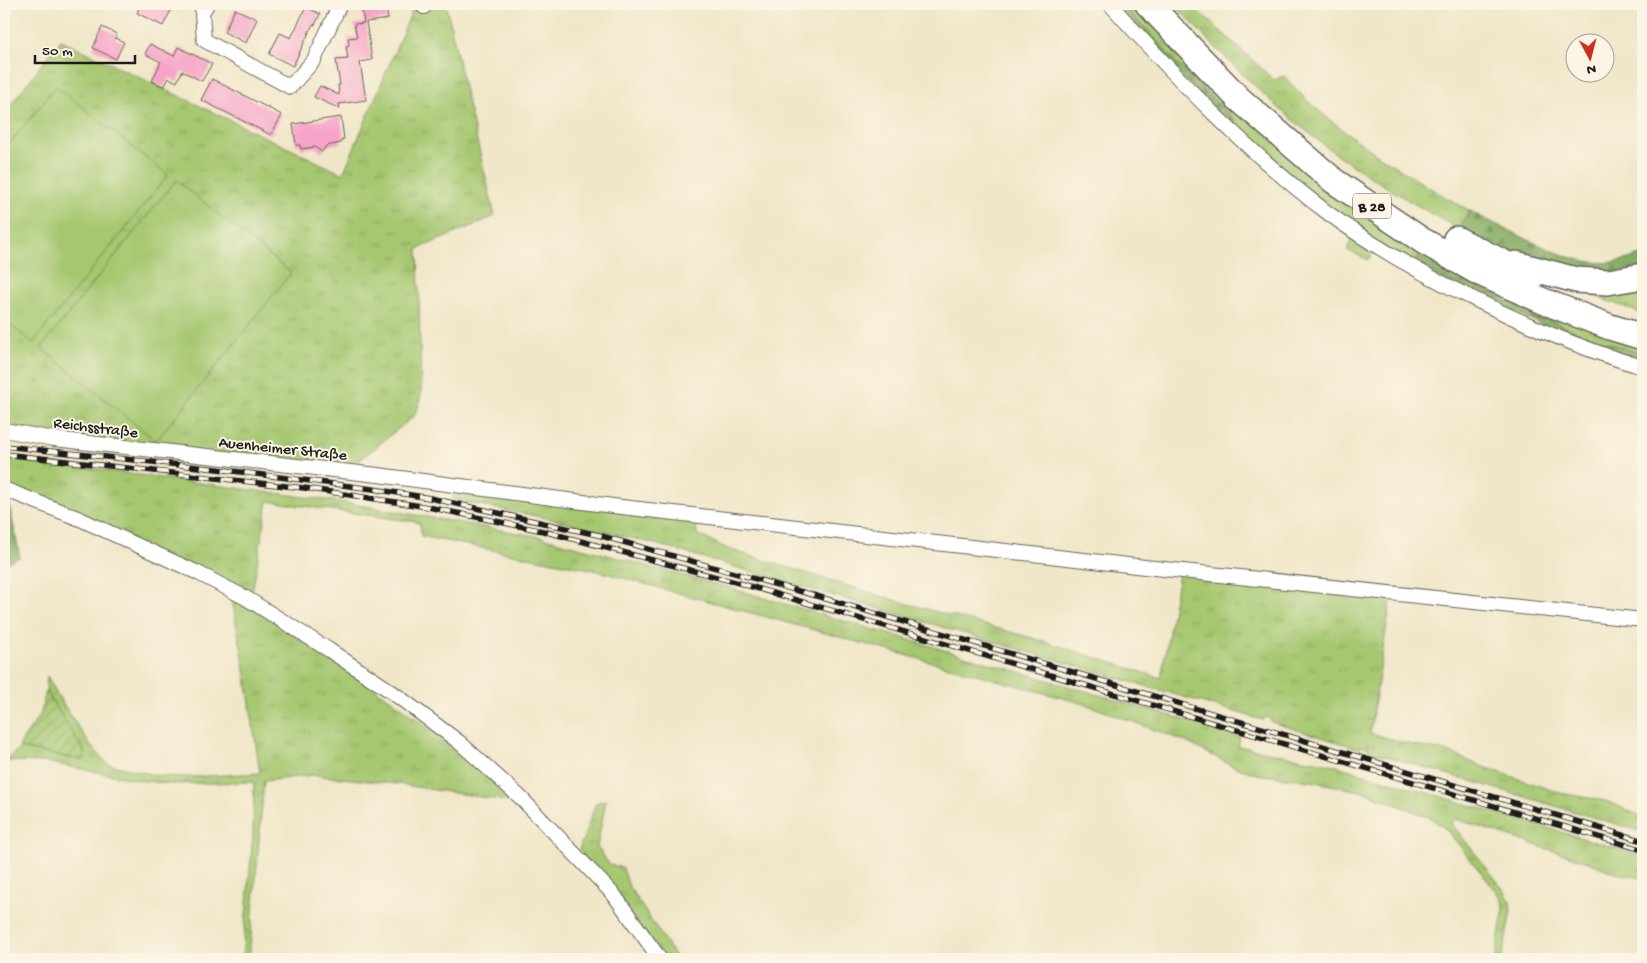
<svg xmlns="http://www.w3.org/2000/svg" width="1647" height="963" viewBox="0 0 1647 963" font-family="'Gochi Hand',sans-serif">
	<style>
		.grass { fill: url(#grass-tufts); stroke: #607246 }
		.forest { fill: url(#forest-firs); stroke: #50643f }
		.garden { fill: url(#garden-furrows); stroke: #607246 }
		.pitch { fill: #a5c770; stroke: #607246 }
		.building { fill: #f6a4c7 }
		.lines { fill: none; stroke-linecap: round; stroke-linejoin: round }
		.street-casing { stroke: #666358; stroke-width: 16 }
		.highway-casing { stroke: #666358; stroke-width: 28 }
		.street { stroke: #fff; stroke-width: 14 }
		.highway { stroke: #fff; stroke-width: 25 }
		.rail-casing { stroke: #1c1c1c; stroke-width: 5.5 }
		.rail { stroke: #fcf5e5; stroke-width: 4; stroke-dasharray: 11; stroke-linecap: butt }
		.labels { text-anchor: middle; stroke-width: 4; stroke-linejoin: round; paint-order: stroke }
		.shield { fill: #fcf5e5; stroke: #5f5d58; stroke-width: 1 }
		.shield-label { font-size: 15px; font-weight: bold; fill: #1c1c1c }
		.street-label { font-size: 16px; fill: #1c1c1c; stroke: #fcf5e5 }
	</style>
	<defs>
		<pattern id="grass-tufts" width="24" height="20" patternUnits="userSpaceOnUse" patternTransform="scale(1.25)"><rect width="24" height="20" fill="#a5c770"/><path d="M3 7l-1-3M5 7V3M7 7l1-3M15 17l-1-3M17 17v-4M19 17l1-3" fill="none" stroke="#8daa60"/></pattern>
		<pattern id="forest-firs" width="22" height="20" patternUnits="userSpaceOnUse" patternTransform="scale(1.25)"><rect width="22" height="20" fill="#84ac62"/><path d="M5 1l3.5 6h-7zM16 11l3.5 6h-7z" fill="#6b8b50"/></pattern>
		<pattern id="garden-furrows" width="10" height="10" patternUnits="userSpaceOnUse" patternTransform="scale(1.25)"><rect width="10" height="10" fill="#a5c770"/><path d="M-1 1l2-2M0 10L10 0M9 11l2-2" fill="none" stroke="#8daa60"/></pattern>
	</defs>
	<rect width="100%" height="100%" fill="#fcf5e5"/>
	<filter id="ink" filterUnits="userSpaceOnUse"><feTurbulence type="fractalNoise" baseFrequency=".02" numOctaves="2"/><feDisplacementMap in="SourceGraphic" scale="10" xChannelSelector="R" yChannelSelector="G"/><feConvolveMatrix kernelMatrix="1 2 1 2 8 2 1 2 1" color-interpolation-filters="sRGB"/></filter>
	<filter id="wash" filterUnits="userSpaceOnUse"><feTurbulence type="fractalNoise" baseFrequency=".0096" numOctaves="4" result="noise"/><feDisplacementMap in="SourceGraphic" scale="20" xChannelSelector="R" yChannelSelector="G"/><feGaussianBlur stdDeviation="1.12" result="paint"/><feColorMatrix in="noise" values="0 0 0 0 0 0 0 0 0 0 0 0 0 0 0 0 0 1.4 0 .05"/><feComposite in="paint" operator="in"/></filter>
	<g filter="url(#wash)">
		<rect width="100%" height="100%" fill="#f0e6c8"/>
		<g class="grass">
			<path d="M415,4H446L463,83L495,216L418,249L421,394L418,408L414,416L344,473L4,428V113L61,40L343,174Z"/>
			<path d="M1123,4H1134L1330,190L1643,348V354C1563,334 1492,292 1418,257L1414,266L1378,245L1368,260L1347,250L1355,230L1230,128L1236,121L1175,62Z"/>
			<path d="M1174,4H1191L1274,80L1284,76C1312,109 1346,133 1381,157C1410,176 1439,194 1470,211L1458,229C1411,202 1363,175 1320,142C1267,101 1220,53 1174,4Z"/>
			<path d="M1643,288V314L1592,295L1633,291Z"/>
			<path d="M4,457L342,502L541,537L744,592L1206,726L1240,737L1238,746L1330,764L1643,856V878L1615,873L1588,862L1455,819L1451,823L1504,890L1510,901L1511,911L1502,959H1495L1504,906L1500,896L1445,828L1430,818L1365,792L1310,781L1256,774L1235,767L1182,740L1085,704L594,570L421,536L420,524L416,522L268,501L251,598L4,485Z"/>
			<path d="M450,487L696,521L697,534L728,549L894,600L1043,641L1161,678L1180,568L1392,592L1370,733L1412,745L1449,752L1478,765L1560,793L1606,801L1643,817V832L1369,751V748L1362,746L1361,749L1271,722V719L1264,717L1263,720L652,543L546,518L454,500Z"/>
			<path d="M231,595C309,644 389,693 459,753C477,768 496,783 512,802L397,784L314,775L264,781L249,959H242L253,836L254,782L171,784L138,780L46,762L5,761L20,748L84,760V751L46,691L47,676L63,704L91,746L108,764L136,771L161,776L191,777L260,773L244,663Z"/>
			<path d="M606,800L597,847L609,864L623,868L629,887L677,959H666L579,850L596,803Z"/>
		</g>
		<g class="forest">
			<path d="M1111,4H1123L1175,62L1236,122L1230,128Z"/>
			<path d="M1470,211C1489,221 1509,231 1529,240C1569,259 1599,272 1643,254V267L1604,275L1537,262L1458,229Z"/>
			<path d="M1418,257L1480,288L1585,336L1643,354V365L1610,356L1414,266Z"/>
			<path d="M4,497L8,498L20,557L4,564Z"/>
		</g>
		<path class="garden" d="M46,691L84,751V760L20,748V744L41,713Z"/>
		<g class="pitch">
			<path d="M56,86L168,175L33,343L4,320V151Z"/>
			<path d="M176,180L291,273L156,441L41,348Z"/>
		</g>
		<g id="blocks">
			<g class="building">
				<path d="M141,4H174L163,26L137,13Z"/>
				<path d="M361,4H386L388,19L366,22L372,60L360,62L366,100L339,104L340,109L314,97L320,86L339,95L338,85H340L336,60L348,59L346,46L349,45L348,38L357,37L354,24L364,23Z"/>
				<path d="M306,7L320,14L315,25L313,24L293,66L269,54L280,33L291,38Z"/>
				<path d="M235,9L257,19L246,43L224,32Z"/>
				<path d="M102,27L117,34L115,38L124,42L116,59L93,48Z"/>
				<path d="M150,44L174,56L178,47L212,64L202,81L182,71L177,82L169,78L164,87L152,81L161,62L145,54Z"/>
				<path d="M212,79L282,115L271,135L201,100Z"/>
				<path d="M341,117L344,139L341,140V143L326,146L322,152L315,147L301,149L300,145H296L293,124Z"/>
			</g>
		</g>
	</g>
	<g filter="url(#ink)">
		<use href="#blocks" fill-opacity="0" stroke="#666358" stroke-width="1"/>
		<g class="lines">
			<defs>
				<g id="street">
					<path d="M207,4L202,13L204,40L290,87L314,60L340,4"/>
					<path d="M421,4L424,7"/>
					<path d="M1110,4C1177,79 1247,152 1328,213C1375,248 1426,276 1478,301C1531,327 1586,351 1643,367"/>
					<path d="M4,430L54,439L378,475L613,506L1145,567L1643,620"/>
					<path d="M4,489L80,519L196,572L246,598L329,650L392,692L459,742L520,797L614,895L660,959"/>
				</g>
				<g id="highway">
					<path d="M1148,4L1239,99L1334,181L1423,241L1480,273L1543,301L1610,327L1643,337"/>
					<path d="M1456,239L1532,277"/>
					<path d="M1516,264L1576,280L1608,282L1643,276"/>
				</g>
			</defs>
			<use href="#street" class="street-casing"/>
			<use href="#highway" class="highway-casing"/>
			<use href="#street" class="street"/>
			<use href="#highway" class="highway"/>
			<defs>
				<g id="rail">
					<path d="M4,446L217,469L373,489L430,498L598,535L813,595L1643,841"/>
					<path d="M4,454L304,488L428,507L543,531L739,583L1643,850"/>
				</g>
			</defs>
			<use href="#rail" class="rail-casing"/>
			<use href="#rail" class="rail"/>
		</g>
	</g>
	<g class="labels">
		<rect class="shield" x="1353" y="193.5" width="38" height="25" rx="4"/>
		<g class="shield-label">
			<text x="1372" y="211">B 28</text>
		</g>
		<g class="street-label">
			<text transform="translate(96 426) rotate(7)" y="6">Reichsstraße</text>
			<text transform="translate(283 447) rotate(6)" y="6">Auenheimer Straße</text>
		</g>
	</g>
	<rect width="1647" height="963" fill="none" stroke="#fcf5e5" stroke-width="20"/>
	<g transform="translate(1590 58) rotate(173)"><circle r="24" fill="#fcf5e5" stroke="#a29e95"/>
	<path d="M0-4L9 19L0 12L-9 19Z" fill="#c8321e"/>
	<text y="-8" font-size="14" font-weight="bold" text-anchor="middle" fill="#1c1c1c">N</text>
	</g>
	<path d="M35 55v8h100v-8" fill="none" stroke="#1c1c1c" stroke-width="2.5"/>
	<text x="42" y="55" font-size="15" fill="#1c1c1c" stroke="#fcf5e5" stroke-width="4" paint-order="stroke">50 m</text>
</svg>
